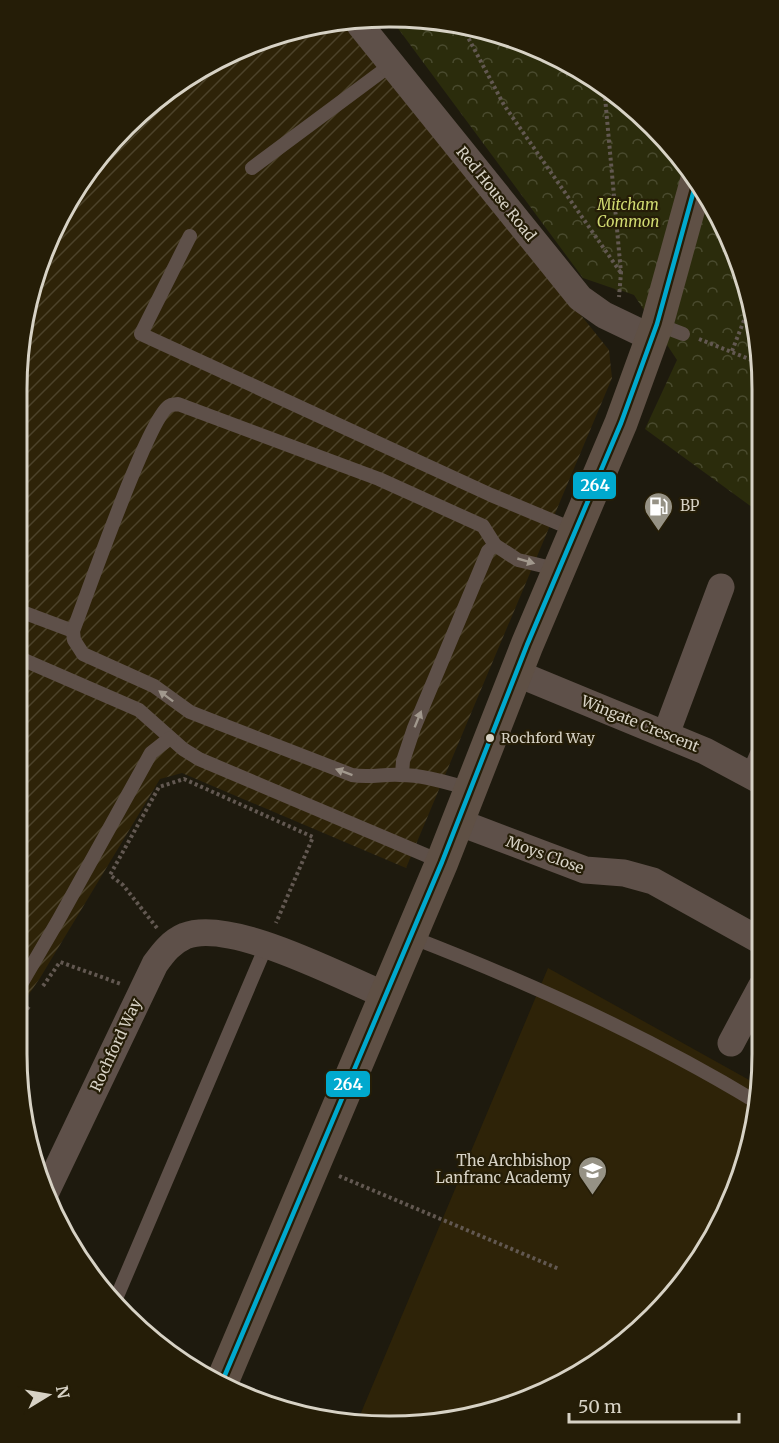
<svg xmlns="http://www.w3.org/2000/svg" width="779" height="1443" viewBox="0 0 779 1443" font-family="Merriweather,serif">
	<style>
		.industrial { fill: url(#industrial-furrows) }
		.built { fill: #2e2308 }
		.forest { fill: url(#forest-crowns) }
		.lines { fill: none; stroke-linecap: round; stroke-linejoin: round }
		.path { stroke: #625851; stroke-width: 4; stroke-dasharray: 3 3; stroke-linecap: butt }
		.service { stroke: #5e5049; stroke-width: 14 }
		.minor { stroke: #5e5049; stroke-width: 27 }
		.primary { stroke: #5f5045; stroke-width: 33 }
		.bus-1-casing { stroke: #251d07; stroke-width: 9 }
		.bus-1 { stroke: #00a9ce; stroke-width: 4.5 }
		.oneway { fill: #a1988d }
		.bus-dot { fill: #d7d2c5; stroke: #251d07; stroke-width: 2 }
		.labels { text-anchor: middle; stroke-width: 4.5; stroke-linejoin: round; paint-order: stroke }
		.bus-label { font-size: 14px; fill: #d7d2c5; stroke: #251d07; text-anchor: start }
		.street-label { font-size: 15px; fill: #d7d2c5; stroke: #251d07 }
		.park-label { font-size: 15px; font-style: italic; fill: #d1da71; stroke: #251d07 }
		.poi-label { font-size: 15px; fill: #d7d2c5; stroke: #251d07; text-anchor: start }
		.rim { fill: none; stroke: #d7d2c5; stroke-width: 3 }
		.line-badge { stroke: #251d07; stroke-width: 2 }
		.badge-label { font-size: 16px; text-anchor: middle; font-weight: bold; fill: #fff }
	</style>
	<defs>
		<pattern id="industrial-furrows" width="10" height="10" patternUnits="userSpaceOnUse" patternTransform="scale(1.5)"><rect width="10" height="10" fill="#2e2308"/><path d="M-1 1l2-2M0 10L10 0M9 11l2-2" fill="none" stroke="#4c422a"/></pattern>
		<pattern id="forest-crowns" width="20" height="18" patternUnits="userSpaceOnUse" patternTransform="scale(1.5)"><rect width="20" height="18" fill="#2b2c0c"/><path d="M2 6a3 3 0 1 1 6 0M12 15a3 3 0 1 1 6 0" fill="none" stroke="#494a2e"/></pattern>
	</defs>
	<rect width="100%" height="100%" fill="#1e1a0e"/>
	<path class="industrial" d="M348,26L609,350L612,378L406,868L182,773L160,779L40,978L17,1012V365L29,293L66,203L162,94L293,29Z"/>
	<path class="built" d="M548,968L760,1086L750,1150L713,1240L636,1334L533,1398L414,1426L358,1420Z"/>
	<path class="forest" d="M438,20L576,66L636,109L699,182L734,247L759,341L760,513L645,429L677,360L634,295L617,289L618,292L615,289L583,278L394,23Z"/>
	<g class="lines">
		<g class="path">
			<path d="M463,28L504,105L621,273"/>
			<path d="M604,86L621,273L619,297"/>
			<path d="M699,339L759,363"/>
			<path d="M732,351L750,305"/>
			<path d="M157,928L123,885L110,875L159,787L184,779L313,837L276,923"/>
			<path d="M43,986L60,962L121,984"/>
			<path d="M17,1024L30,1005"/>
			<path d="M339,1176L559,1269"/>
			<path d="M703,1252L721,1205"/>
		</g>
		<g class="service">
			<path d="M252,168L392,64"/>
			<path d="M190,236L141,334L491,495L577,531"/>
			<path d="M657,324L683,334"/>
			<path d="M17,610L73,631"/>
			<path d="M17,657L139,710L183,749L199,759L442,862"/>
			<path d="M402,774L403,761L414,728L488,551L495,545"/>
			<path d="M748,774L761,744"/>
			<path d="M471,789C448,783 425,775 400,775C383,774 369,778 352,775L190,712L154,686L83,654L74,640L73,631C86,598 148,418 169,406C172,404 175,405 178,404L379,479L483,526L495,545L518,560L560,570"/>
			<path d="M411,937C530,983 648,1036 758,1103"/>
			<path d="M17,991L59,919L151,753L170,738"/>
			<path d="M115,1301L266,946"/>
		</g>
		<g class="minor">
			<path d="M360,25L580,298L604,315L652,338"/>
			<path d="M516,673L705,751L761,781"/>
			<path d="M666,734L721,587"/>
			<path d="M458,822L585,870L624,873L653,881L761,941"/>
			<path d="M731,1043L761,987"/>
			<path d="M46,1192L155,964C163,953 171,942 185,936C230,918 339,976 385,995"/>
		</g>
		<path class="primary" d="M222,1382L442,862L527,645L621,423L657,324L697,179"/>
		<defs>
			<path id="bus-1" d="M222,1382L442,862L527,645L621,423L657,324L697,179"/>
		</defs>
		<use href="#bus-1" class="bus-1-casing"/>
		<use href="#bus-1" class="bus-1"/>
	</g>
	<defs><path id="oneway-solid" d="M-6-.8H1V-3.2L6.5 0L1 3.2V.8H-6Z" transform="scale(1.5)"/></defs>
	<g class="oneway">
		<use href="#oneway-solid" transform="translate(526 561) rotate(16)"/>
		<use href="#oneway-solid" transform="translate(166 696) rotate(-143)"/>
		<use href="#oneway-solid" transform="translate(418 719) rotate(-68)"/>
		<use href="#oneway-solid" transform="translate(344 772) rotate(-160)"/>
	</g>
	<defs>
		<symbol id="fuel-pin" viewBox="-11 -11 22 30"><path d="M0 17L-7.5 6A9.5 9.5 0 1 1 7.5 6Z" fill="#969285" stroke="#251d07"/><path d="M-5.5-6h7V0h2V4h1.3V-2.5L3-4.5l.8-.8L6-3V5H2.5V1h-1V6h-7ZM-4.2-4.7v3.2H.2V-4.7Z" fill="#fff"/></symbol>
		<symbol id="school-pin" viewBox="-11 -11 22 30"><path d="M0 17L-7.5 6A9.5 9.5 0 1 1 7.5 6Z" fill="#969285" stroke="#251d07"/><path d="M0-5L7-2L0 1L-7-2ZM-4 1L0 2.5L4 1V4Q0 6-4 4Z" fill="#fff"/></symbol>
	</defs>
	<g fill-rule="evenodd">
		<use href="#fuel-pin" x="642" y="490" width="33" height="45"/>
		<use href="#school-pin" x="576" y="1154" width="33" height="45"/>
	</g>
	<circle class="bus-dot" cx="490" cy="738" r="5"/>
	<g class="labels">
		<g class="bus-label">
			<text x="501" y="743">Rochford Way</text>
		</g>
		<g class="street-label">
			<text transform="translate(496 194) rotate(51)" y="5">Red House Road</text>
			<text transform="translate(640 724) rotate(22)" y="5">Wingate Crescent</text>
			<text transform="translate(545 855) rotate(20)" y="5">Moys Close</text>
			<text transform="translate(116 1045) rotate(-65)" y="5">Rochford Way</text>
		</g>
		<g class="park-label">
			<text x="628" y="210">Mitcham<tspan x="628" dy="17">Common</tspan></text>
		</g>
		<g class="poi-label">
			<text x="680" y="511">BP</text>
			<text x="571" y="1166" text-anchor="end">The Archbishop<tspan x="571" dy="17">Lanfranc Academy</tspan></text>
		</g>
	</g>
	<path d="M0 0H779V1443H0ZM389 27H390A362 362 0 0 1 752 389V1054A362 362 0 0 1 390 1416H389A362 362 0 0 1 27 1054V389A362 362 0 0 1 389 27Z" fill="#251d07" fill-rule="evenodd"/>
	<path class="rim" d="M389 27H390A362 362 0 0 1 752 389V1054A362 362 0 0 1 390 1416H389A362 362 0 0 1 27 1054V389A362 362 0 0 1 389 27Z"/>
	<g class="line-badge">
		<rect x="572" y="471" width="45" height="29" rx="6" fill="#00a9ce"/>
		<rect x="325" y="1070" width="46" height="28" rx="6" fill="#00a9ce"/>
	</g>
	<g class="badge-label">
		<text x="595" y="491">264</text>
		<text x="348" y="1090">264</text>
	</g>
	<g transform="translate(48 1395) rotate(79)" stroke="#251d07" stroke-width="4.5" paint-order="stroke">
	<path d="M0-4.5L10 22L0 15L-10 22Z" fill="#d7d2c5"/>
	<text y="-9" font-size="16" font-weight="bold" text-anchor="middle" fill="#d7d2c5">N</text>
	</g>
	<path d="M569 1413v9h170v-9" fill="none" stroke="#d7d2c5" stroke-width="3"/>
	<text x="578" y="1413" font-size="18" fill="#d7d2c5" stroke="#251d07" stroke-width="4.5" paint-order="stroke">50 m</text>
</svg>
